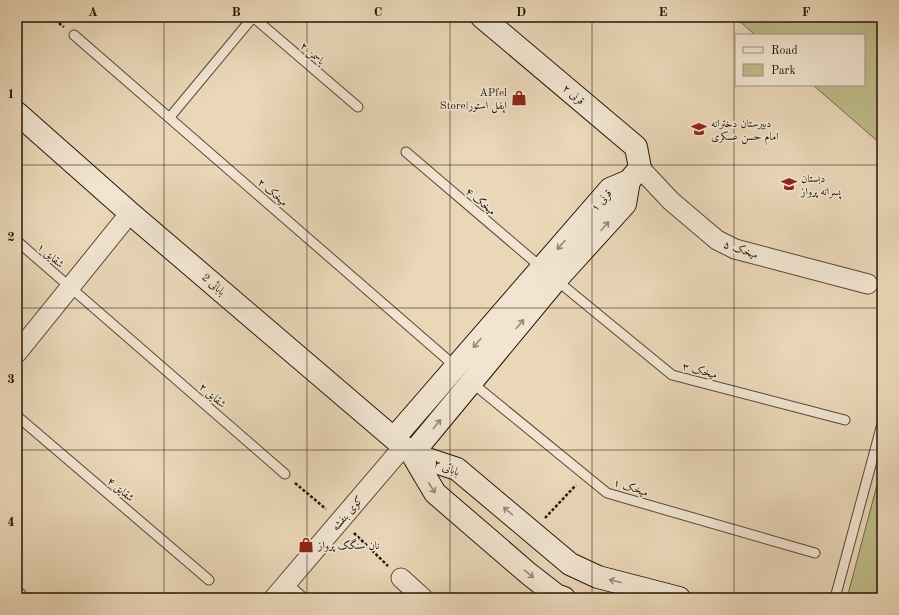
<svg xmlns="http://www.w3.org/2000/svg" width="899" height="615" viewBox="0 0 899 615" font-family="'Old Standard TT',Amiri,serif">
	<style>
		.green { fill: #bebc8a; stroke: #72694a }
		.lines { fill: none; stroke-linecap: round; stroke-linejoin: round }
		.lane-casing { stroke: #584635; stroke-width: 11 }
		.street-casing { stroke: #584635; stroke-width: 21 }
		.secondary-casing { stroke: #271609; stroke-width: 24 }
		.path { stroke: #271609; stroke-width: 2.5; stroke-dasharray: 3 2; stroke-linecap: butt }
		.lane { stroke: #f1e5d1; stroke-width: 9 }
		.street { stroke: #f1e5d1; stroke-width: 19 }
		.secondary { stroke: #f1e5d1; stroke-width: 22 }
		.oneway { stroke: #968877 }
		.grid { fill: none; stroke: #271609; stroke-width: 1; stroke-opacity: 0.55 }
		.labels { text-anchor: middle; stroke-width: 3.5; stroke-linejoin: round; paint-order: stroke }
		.street-label { font-size: 11px; fill: #271609; stroke: #f1e5d1 }
		.poi-label { font-size: 11px; fill: #271609; stroke: #f1e5d1; text-anchor: start }
		.neatline { fill: none; stroke: #271609; stroke-width: 1.5 }
		.grid-label { font-size: 13px; text-anchor: middle; font-weight: bold; fill: #271609 }
	</style>
	<rect width="100%" height="100%" fill="#ead7b8"/>
	<filter id="stains"><feTurbulence type="fractalNoise" baseFrequency=".005" numOctaves="4"/><feColorMatrix values="0 0 0 0 .2 0 0 0 0 .09 0 0 0 0 .02 0 0 0 .5 -.17"/></filter>
	<radialGradient id="worn" r=".72"><stop offset=".6" stop-color="#630" stop-opacity="0"/><stop offset="1" stop-color="#630" stop-opacity=".3"/></radialGradient>
	<g class="green">
		<path d="M735,17H882V145L813,85H864V35H755Z"/>
		<path d="M882,466V598H847Z"/>
	</g>
	<g class="lines">
		<defs>
			<g id="lane">
				<path d="M253,17L358,107"/>
				<path d="M74,35L456,367"/>
				<path d="M170,117L253,17"/>
				<path d="M406,152L542,268"/>
				<path d="M17,241L285,474"/>
				<path d="M555,279L672,375L845,420"/>
				<path d="M471,382L607,493L815,553"/>
				<path d="M17,416L209,580"/>
				<path d="M287,583L304,598"/>
				<path d="M835,598L882,424"/>
			</g>
			<g id="street">
				<path d="M640,168L671,201L717,240L735,249L868,284"/>
				<path d="M17,353L130,213"/>
				<path d="M401,578L423,598"/>
				<path d="M17,597L18,598"/>
				<path d="M274,598L403,447"/>
			</g>
			<g id="secondary">
				<path d="M17,113L130,213L412,454L435,493L529,574L556,595L564,598"/>
				<path d="M394,438L610,189L629,181L640,168L636,147L482,17"/>
				<path d="M412,454L556,280L625,204L629,181"/>
				<path d="M412,454L457,469L570,564L598,577L679,598"/>
			</g>
		</defs>
		<use href="#lane" class="lane-casing"/>
		<use href="#street" class="street-casing"/>
		<use href="#secondary" class="secondary-casing"/>
		<g class="path">
			<path d="M51,17L64,27"/>
			<path d="M295,483L326,509"/>
			<path d="M545,518L576,485"/>
			<path d="M354,533L388,566"/>
		</g>
		<use href="#lane" class="lane"/>
		<use href="#street" class="street"/>
		<use href="#secondary" class="secondary"/>
	</g>
	<defs><path id="oneway-shaft" d="M-6 0H5M1.5-3L5.5 0L1.5 3" fill="none" stroke-width="1.6" stroke-linecap="round" stroke-linejoin="round"/></defs>
	<g class="oneway">
		<use href="#oneway-shaft" transform="translate(605 226) rotate(-48)"/>
		<use href="#oneway-shaft" transform="translate(561 245) rotate(131)"/>
		<use href="#oneway-shaft" transform="translate(520 324) rotate(-50)"/>
		<use href="#oneway-shaft" transform="translate(477 343) rotate(131)"/>
		<use href="#oneway-shaft" transform="translate(437 424) rotate(-51)"/>
		<use href="#oneway-shaft" transform="translate(432 488) rotate(57)"/>
		<use href="#oneway-shaft" transform="translate(508 511) rotate(-140)"/>
		<use href="#oneway-shaft" transform="translate(529 574) rotate(39)"/>
		<use href="#oneway-shaft" transform="translate(615 581) rotate(-166)"/>
	</g>
	<path class="grid" d="M164,17V598M307,17V598M450,17V598M592,17V598M734,17V598M17,165H882M17,308H882M17,450H882"/>
	<defs>
		<symbol id="shop-bare" viewBox="-9 -9 18 18"><path d="M-5-2.5h2.3a2.7 3.5 0 0 1 5.4 0H5L5.5 6h-11ZM-1.5-2.5h3a1.5 2.3 0 0 0-3 0Z" fill="#8f2418" stroke="#f1e5d1" stroke-width="2.5" paint-order="stroke"/></symbol>
		<symbol id="school-bare" viewBox="-9 -9 18 18"><path d="M0-5L7-2L0 1L-7-2ZM-4 1L0 2.5L4 1V4Q0 6-4 4Z" fill="#8f2418" stroke="#f1e5d1" stroke-width="2.5" paint-order="stroke"/></symbol>
	</defs>
	<g fill-rule="evenodd">
		<use href="#shop-bare" x="508" y="87" width="22" height="22"/>
		<use href="#school-bare" x="688" y="118" width="22" height="22"/>
		<use href="#school-bare" x="778" y="173" width="22" height="22"/>
		<use href="#shop-bare" x="295" y="534" width="22" height="22"/>
	</g>
	<g class="labels">
		<g class="street-label">
			<text transform="translate(313 53) rotate(41)" y="4">یاسمن ۲</text>
			<text transform="translate(574 94) rotate(40)" y="4">قرنی ۲</text>
			<text transform="translate(273 192) rotate(41)" y="4">میخک ۲</text>
			<text transform="translate(601 200) rotate(-47)" y="4">قرنی ۱</text>
			<text transform="translate(481 201) rotate(40)" y="4">میخک ۴</text>
			<text transform="translate(741 249) rotate(19)" y="4">میخک ۵</text>
			<text transform="translate(51 255) rotate(41)" y="4">شقایق ۱</text>
			<text transform="translate(214 284) rotate(41)" y="4">بابائی 2</text>
			<text transform="translate(700 370) rotate(15)" y="4">میخک ۳</text>
			<text transform="translate(213 395) rotate(41)" y="4">شقایق ۲</text>
			<text transform="translate(447 467) rotate(23)" y="4">بابائی ۲</text>
			<text transform="translate(631 487) rotate(18)" y="4">میخک ۱</text>
			<text transform="translate(121 489) rotate(40)" y="4">شقایق ۴</text>
			<text transform="translate(347 513) rotate(-50)" y="4">کوی بنفشه</text>
		</g>
		<g class="poi-label">
			<text x="507" y="96" text-anchor="end">APfel<tspan x="507" dy="13">Store|اپفل استور</tspan></text>
			<text x="711" y="127">دبیرستان دخترانه<tspan x="711" dy="13">امام حسن عسکری</tspan></text>
			<text x="801" y="182">دبستان<tspan x="801" dy="13">پسرانه پرواز</tspan></text>
			<text x="318" y="549">نان سنگک پرواز</text>
		</g>
	</g>
	<rect width="899" height="615" fill="none" stroke="#ead7b8" stroke-width="44"/>
	<rect x="735" y="34" width="130" height="52" fill="#f1e5d1" stroke="#a09281"/>
	<rect x="743" y="47" width="20" height="6" fill="#f1e5d1" stroke="#a09281"/>
	<text x="771" y="54" font-size="12" fill="#271609">Road</text>
	<rect x="743" y="64" width="20" height="12" fill="#bebc8a" stroke="#a09281"/>
	<text x="771" y="74" font-size="12" fill="#271609">Park</text>
	<rect x="22" y="22" width="855" height="571" class="neatline"/>
	<g class="grid-label">
		<text x="93" y="16">A</text>
		<text x="236" y="16">B</text>
		<text x="378" y="16">C</text>
		<text x="521" y="16">D</text>
		<text x="663" y="16">E</text>
		<text x="806" y="16">F</text>
		<text x="11" y="98">1</text>
		<text x="11" y="241">2</text>
		<text x="11" y="383">3</text>
		<text x="11" y="526">4</text>
	</g>
	<rect width="100%" height="100%" filter="url(#stains)"/>
	<rect width="100%" height="100%" fill="url(#worn)"/>
</svg>
